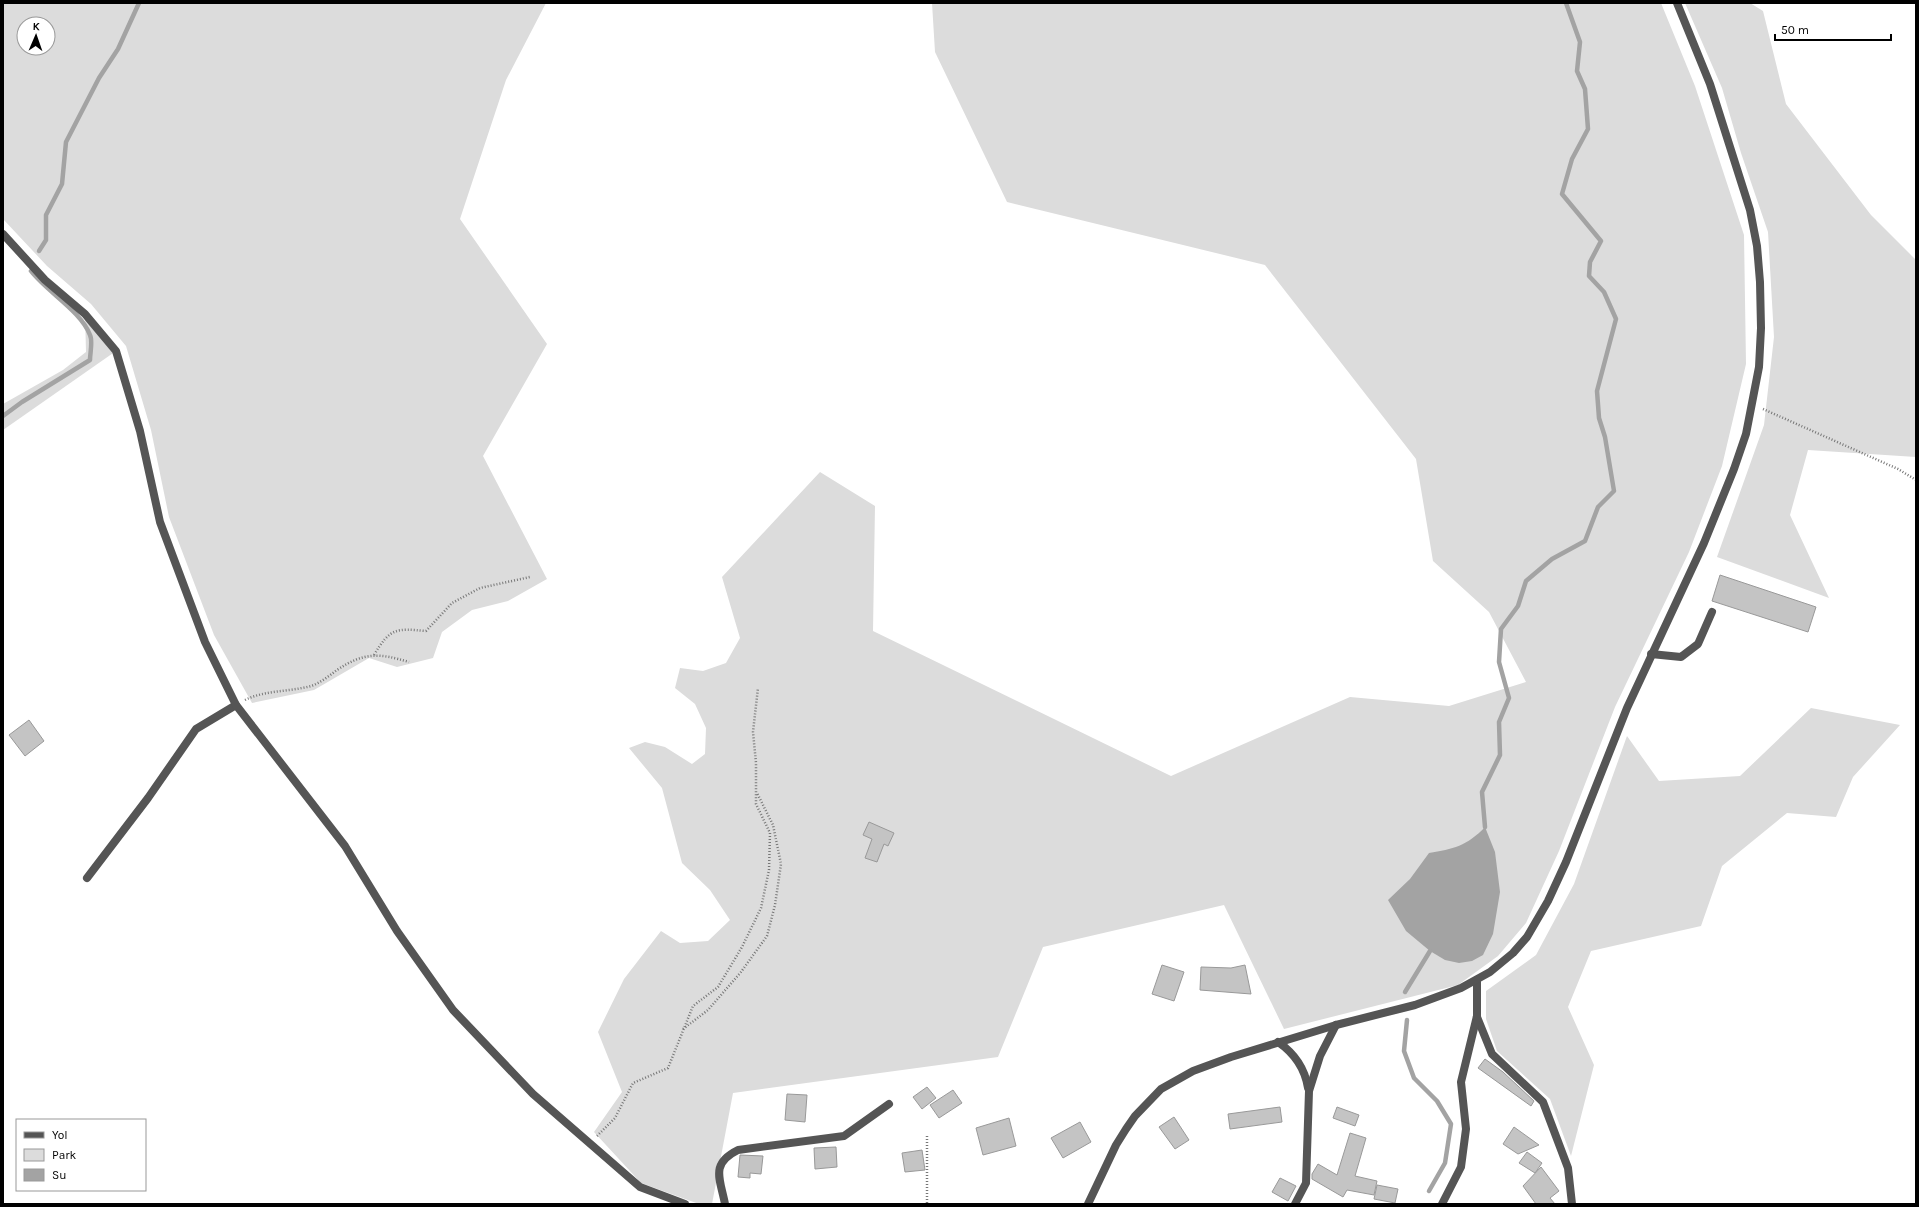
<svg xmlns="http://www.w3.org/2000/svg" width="1919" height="1207" viewBox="0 0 1919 1207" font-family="Karla,sans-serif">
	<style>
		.green { fill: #dcdcdc; fill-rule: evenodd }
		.water { fill: #a3a3a3 }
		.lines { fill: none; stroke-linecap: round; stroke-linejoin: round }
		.stream { stroke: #a3a3a3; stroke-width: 4.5 }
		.building { fill: #c4c4c4; stroke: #999 }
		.path { stroke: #777; stroke-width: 2.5; stroke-dasharray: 1 2; stroke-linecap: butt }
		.minor { stroke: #555; stroke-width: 8 }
		.tertiary { stroke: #555; stroke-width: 8 }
	</style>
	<rect width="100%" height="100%" fill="#fff"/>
	<g class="green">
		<path d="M3,3H546L506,80L460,219L547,344L483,456L547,579L508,601L472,610L442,632L433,658L397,667L369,658L314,690L252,703L214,635L169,517L151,430L126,346L91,304L47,266L3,219ZM24,24H48V48H24Z"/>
		<path d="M932,3H1661L1695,86L1744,235L1746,364L1722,466L1689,552L1615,707L1559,851L1526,923L1498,956L1458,985L1284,1029L1224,905L1043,947L998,1057L733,1093L712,1204H699L641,1183L594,1132L622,1092L598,1032L624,979L661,931L680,943L708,941L730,920L710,890L682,863L662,788L629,748L645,742L665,747L692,764L705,754L706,728L695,704L675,688L680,668L703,671L726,663L740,638L722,577L820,472L875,506L873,631L1171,776L1350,697L1449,706L1526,682L1489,612L1433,561L1416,459L1265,265L1007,202L935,52Z"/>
		<path d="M1685,3H1750L1763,11L1786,104L1871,215L1916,260V457L1808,450L1790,515L1829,598L1717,557L1764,425L1774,337L1768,232L1741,153L1722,88Z"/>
		<path d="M85,314L116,351L3,430V404L63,370L86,352Z"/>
		<path d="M1811,708L1900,725L1853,777L1836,817L1787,813L1722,866L1701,926L1591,951L1568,1007L1594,1065L1571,1156L1550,1099L1497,1051L1486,1019V991L1536,955L1574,884L1627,736L1659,781L1740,776Z"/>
	</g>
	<path class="water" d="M1485,827L1495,852L1500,892L1493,934L1483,955L1472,961L1459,963L1445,960L1430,951L1406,931L1388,900L1410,879L1429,853C1453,849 1467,846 1485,827Z"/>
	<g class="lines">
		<g class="stream">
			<path d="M39,251L46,240V215L62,184L66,142L99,78L118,49L139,3"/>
			<path d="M3,416L22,402L90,360C90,353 93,341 90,335C81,311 47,292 31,271"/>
			<path d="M1485,827L1482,792L1500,755L1499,722L1509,698L1499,662L1501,629L1518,606L1526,581L1552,559L1585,541L1598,507L1614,491L1605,437L1599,418L1597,391L1616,319L1604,292L1589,276L1590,262L1601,241L1562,194L1572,159L1588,129L1585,89L1577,71L1580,42L1566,3"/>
			<path d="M1405,992L1430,951"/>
			<path d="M1407,1020L1404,1051L1414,1078L1437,1101L1451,1124L1445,1163L1429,1191"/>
		</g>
	</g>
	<g class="building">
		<path d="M1720,575L1816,607L1808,632L1712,601Z"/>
		<path d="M29,720L44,741L25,756L9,735Z"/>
		<path d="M869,822L894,833L888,846L884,844L877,862L865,858L872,839L863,835Z"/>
		<path d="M1162,965L1184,972L1174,1001L1152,994Z"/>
		<path d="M1245,965L1251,994L1200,990L1201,967L1231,968Z"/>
		<path d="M1485,1059L1503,1072L1534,1101L1531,1106L1478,1068Z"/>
		<path d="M927,1087L936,1098L922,1109L913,1097Z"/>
		<path d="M953,1090L962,1103L939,1118L930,1105Z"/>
		<path d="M787,1094L807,1095L805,1122L785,1120Z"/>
		<path d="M1280,1107L1282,1122L1230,1129L1228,1114Z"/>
		<path d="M1337,1107L1359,1115L1355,1126L1333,1118Z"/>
		<path d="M1174,1117L1189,1140L1175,1149L1159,1127Z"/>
		<path d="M1009,1118L1016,1146L983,1155L976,1128Z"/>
		<path d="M1080,1122L1091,1142L1063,1158L1051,1138Z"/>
		<path d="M1514,1127L1539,1145L1518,1154L1503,1144Z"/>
		<path d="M1350,1133L1366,1138L1355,1176L1377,1181L1374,1195L1347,1190L1343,1197L1312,1179V1174L1318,1164L1337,1175Z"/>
		<path d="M836,1147L837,1167L815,1169L814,1148Z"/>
		<path d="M922,1150L925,1170L905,1172L902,1153Z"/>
		<path d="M1527,1152L1542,1163L1535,1173L1519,1163Z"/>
		<path d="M740,1155L763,1156L761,1174L750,1173V1178L738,1177Z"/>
		<path d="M1541,1167L1559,1191L1550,1198L1555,1204H1536L1523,1186Z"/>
		<path d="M1280,1178L1296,1186L1288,1201L1272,1192Z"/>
		<path d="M1377,1185L1398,1189L1395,1203L1374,1199Z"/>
	</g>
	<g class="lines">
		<g class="path">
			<path d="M1763,409L1898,469L1916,480"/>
			<path d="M374,655C390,628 396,628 426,631L452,603L480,588L530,577"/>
			<path d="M245,700C265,690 289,692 311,686C320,683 329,676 337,670C364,652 379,653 409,662"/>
			<path d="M683,1029L708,1010L741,972L767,936L775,905L781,864L773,825L757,793"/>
			<path d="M597,1136L615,1118L633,1083L668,1068L693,1006L718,987L742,947L761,908L769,870L770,833L756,804V763L753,732L758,688"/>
			<path d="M927,1136V1204"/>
		</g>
		<g class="minor">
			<path d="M1651,654L1681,657L1698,644L1712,612"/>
			<path d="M87,878L148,798L196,729L236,705"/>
			<path d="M1477,1017L1492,1054L1543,1102L1568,1168L1572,1204"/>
			<path d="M1278,1042C1294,1053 1305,1069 1308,1088"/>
			<path d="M725,1204C720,1178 710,1164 738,1150L844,1136L889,1104"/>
			<path d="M1295,1204L1306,1183L1309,1091L1320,1056L1336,1025"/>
			<path d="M1442,1204L1461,1167L1466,1129L1461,1082L1477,1016V980"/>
		</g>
		<g class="tertiary">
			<path d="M3,234L45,280L85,314L116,351L140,431L160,522L205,642L236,705L345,846L397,931L453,1010L533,1094L640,1187L685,1204"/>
			<path d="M1088,1204L1116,1145L1126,1129L1135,1116L1161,1089L1193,1071L1231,1057L1336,1025L1415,1005L1461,988L1490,972L1513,953L1527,937L1548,901L1566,862L1627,708L1704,543L1734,469L1746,434L1759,367L1761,328L1760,282L1757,246L1750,210L1710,84L1677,3"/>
		</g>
	</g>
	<rect width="1919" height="1207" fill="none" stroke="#000000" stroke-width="8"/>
	<rect x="16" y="1119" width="130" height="72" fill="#ffffff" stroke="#999999"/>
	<rect x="24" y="1132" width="20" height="6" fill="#555555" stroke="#999999"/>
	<text x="52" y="1139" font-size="12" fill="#000000">Yol</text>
	<rect x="24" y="1149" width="20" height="12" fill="#dcdcdc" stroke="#999999"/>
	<text x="52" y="1159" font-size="12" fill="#000000">Park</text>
	<rect x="24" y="1169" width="20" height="12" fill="#a3a3a3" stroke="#999999"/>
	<text x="52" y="1179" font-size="12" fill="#000000">Su</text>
	<g transform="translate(36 36) rotate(2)"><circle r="19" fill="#ffffff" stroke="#999999"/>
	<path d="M0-3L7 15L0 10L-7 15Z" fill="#000000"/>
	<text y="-6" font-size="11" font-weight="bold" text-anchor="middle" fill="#000000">K</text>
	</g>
	<path d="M1775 34v6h116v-6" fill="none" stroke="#000000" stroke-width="2"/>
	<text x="1781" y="34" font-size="12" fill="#000000" stroke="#ffffff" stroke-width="3" paint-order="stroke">50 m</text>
</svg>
